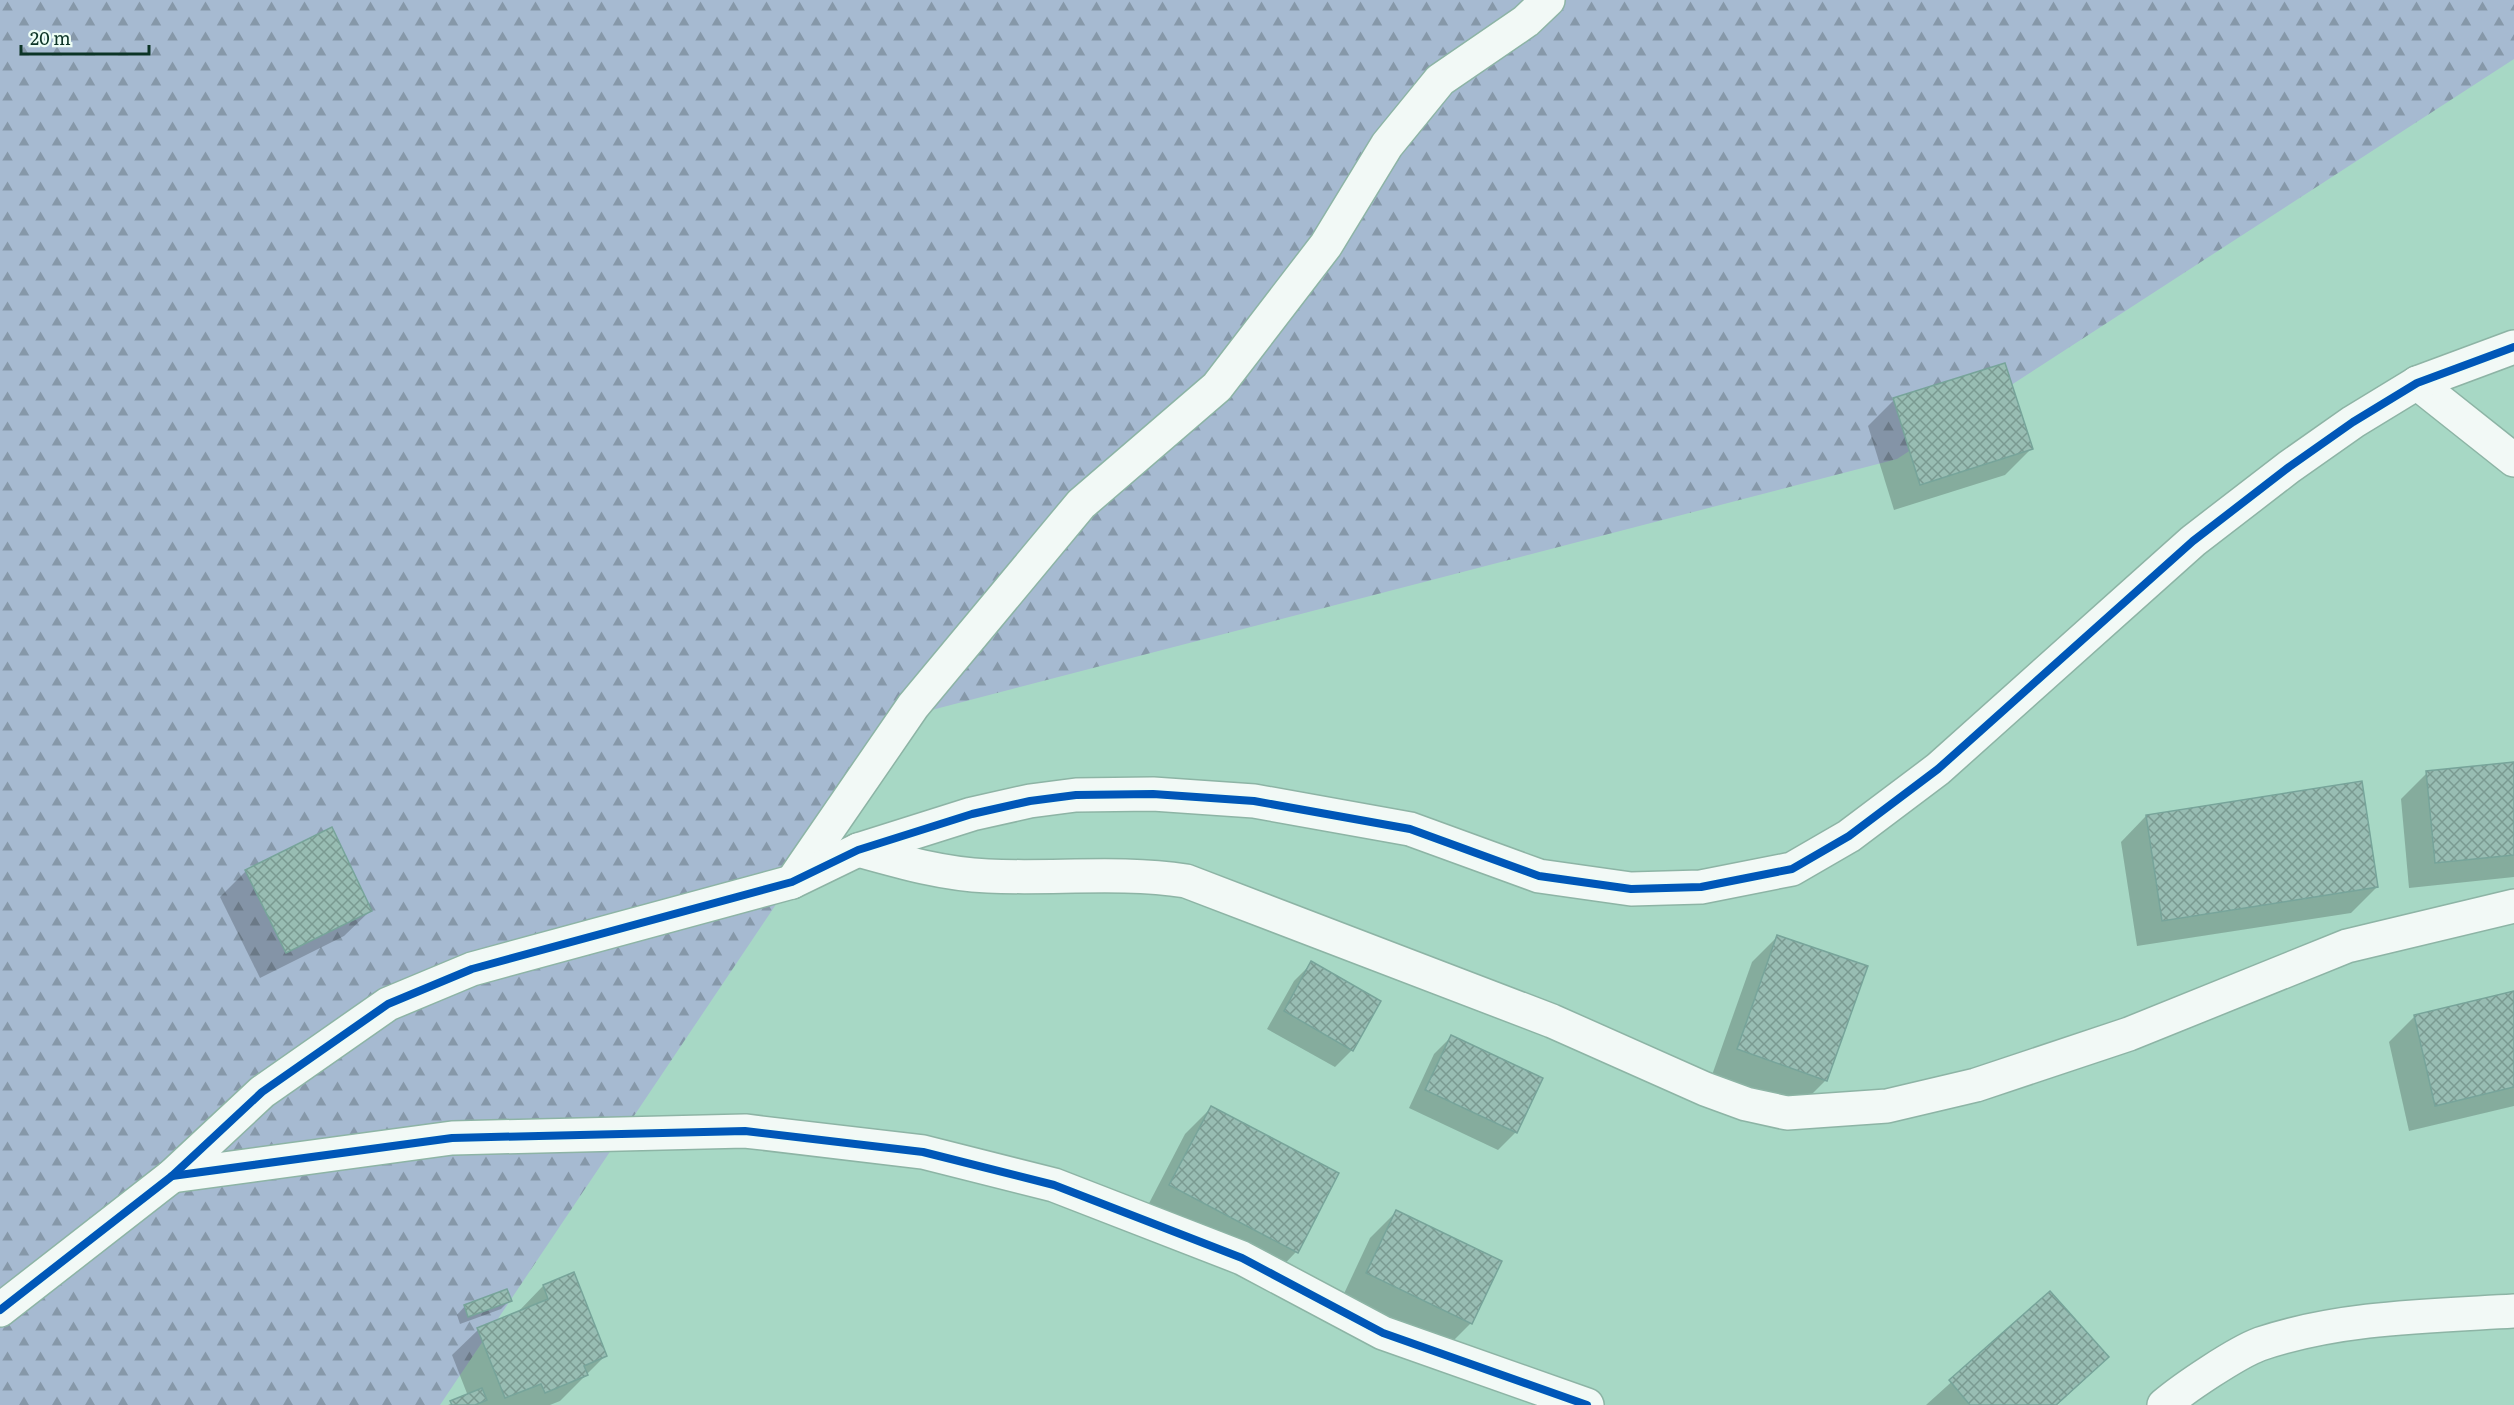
<svg xmlns="http://www.w3.org/2000/svg" width="2514" height="1405" viewBox="0 0 2514 1405" font-family="Literata,serif">
	<style>
		.forest { fill: url(#forest-firs) }
		.shadow { fill: #0003 }
		.building { fill: url(#building-cross-hatch); stroke: #77a49a; stroke-width: 1.5 }
		.lines { fill: none; stroke-linecap: round; stroke-linejoin: round }
		.street-casing { stroke: #8db4a5; stroke-width: 36 }
		.secondary-casing { stroke: #8db4a5; stroke-width: 36 }
		.street { stroke: #f2f9f6; stroke-width: 33 }
		.secondary { stroke: #f2f9f6; stroke-width: 33 }
		.cycleway-casing { stroke: #ecfdf5; stroke-width: 11 }
		.cycleway { stroke: #0057b8; stroke-width: 8 }
	</style>
	<defs>
		<pattern id="forest-firs" width="22" height="20" patternUnits="userSpaceOnUse" patternTransform="scale(1.5)"><rect width="22" height="20" fill="#a6bad1"/><path d="M5 1l3.5 6h-7zM16 11l3.5 6h-7z" fill="#8698a9"/></pattern>
		<pattern id="building-cross-hatch" width="8" height="8" patternUnits="userSpaceOnUse" patternTransform="scale(1.5)"><rect width="8" height="8" fill="#98bdb3"/><path d="M0 0l8 8M0 8l8-8" fill="none" stroke="#7a9a91"/></pattern>
	</defs>
	<rect width="100%" height="100%" fill="#a7d8c5"/>
	<path class="forest" d="M0,0H2514V59L1897,459L901,718L440,1405H0Z"/>
	<g class="shadow">
		<path d="M1894,400L2031,449L2005,475L1894,510L1868,426Z"/>
		<path d="M2514,764V877L2409,888L2401,799L2427,773Z"/>
		<path d="M2146,816L2377,887L2351,913L2137,946L2121,842Z"/>
		<path d="M246,871L370,911L344,936L260,978L220,897Z"/>
		<path d="M1778,936L1826,1080L1800,1106L1712,1075L1752,962Z"/>
		<path d="M1312,963L1352,1050L1335,1067L1267,1029L1294,981Z"/>
		<path d="M2514,993V1106L2409,1131L2389,1042L2415,1016Z"/>
		<path d="M1451,1037L1516,1132L1498,1150L1409,1108L1434,1054Z"/>
		<path d="M1211,1108L1296,1252L1271,1278L1145,1211L1185,1134Z"/>
		<path d="M1396,1212L1471,1323L1445,1349L1341,1300L1370,1238Z"/>
		<path d="M543,1286L605,1356L560,1401L550,1405H448L468,1396L452,1355L478,1330L518,1312Z"/>
		<path d="M2050,1293L2107,1357L2081,1383L2057,1405H1926Z"/>
		<path d="M510,1300L501,1309L460,1324L457,1315L465,1306Z"/>
	</g>
	<g class="building">
		<path d="M2005,363L2033,449L1920,485L1893,398Z"/>
		<path d="M2514,762V855L2435,863L2426,771Z"/>
		<path d="M2362,781L2378,887L2162,921L2146,815Z"/>
		<path d="M332,827L372,911L286,953L245,870Z"/>
		<path d="M1777,935L1868,966L1827,1081L1737,1049Z"/>
		<path d="M1311,961L1381,1001L1353,1051L1284,1011Z"/>
		<path d="M2514,991V1087L2435,1106L2414,1015Z"/>
		<path d="M1451,1035L1543,1078L1517,1133L1425,1090Z"/>
		<path d="M1211,1106L1339,1173L1298,1253L1169,1185Z"/>
		<path d="M1396,1210L1502,1261L1472,1324L1366,1273Z"/>
		<path d="M574,1272L607,1356L584,1366L588,1375L545,1393L541,1384L505,1398L477,1328L548,1299L543,1285Z"/>
		<path d="M507,1289L512,1301L468,1317L464,1305Z"/>
		<path d="M2050,1291L2109,1357L2056,1405H1970L1949,1380Z"/>
		<path d="M482,1388L487,1400L475,1405H452L450,1401Z"/>
	</g>
	<g class="lines">
		<defs>
			<g id="street">
				<path d="M2417,383L2514,460"/>
				<path d="M858,850C901,862 943,874 988,876C1054,879 1121,871 1186,881L1552,1021L1705,1089L1746,1104L1787,1113L1887,1106L1976,1085L2129,1034L2347,946L2514,906"/>
				<path d="M792,882L913,706L1081,504L1217,387L1326,245L1387,145L1440,80L1526,21L1548,0"/>
				<path d="M172,1176L452,1138L745,1131L923,1152L1054,1185L1242,1258L1383,1333L1587,1405"/>
				<path d="M2164,1405C2184,1388 2236,1353 2260,1344C2340,1317 2430,1316 2514,1311"/>
			</g>
			<path id="secondary" d="M0,1310L172,1176L262,1092L388,1004L472,969L792,882L858,850L972,814L1030,801L1076,795L1153,794L1254,801L1410,829L1539,876L1631,889L1701,887L1792,869L1849,836L1938,769L2193,541L2289,467L2353,422L2417,383L2514,347"/>
		</defs>
		<use href="#street" class="street-casing"/>
		<use href="#secondary" class="secondary-casing"/>
		<use href="#street" class="street"/>
		<use href="#secondary" class="secondary"/>
		<defs>
			<g id="cycleway">
				<path d="M172,1176L452,1138L745,1131L923,1152L1054,1185L1242,1258L1383,1333L1587,1405"/>
				<path d="M0,1310L172,1176L262,1092L388,1004L472,969L792,882L858,850L972,814L1030,801L1076,795L1153,794L1254,801L1410,829L1539,876L1631,889L1701,887L1792,869L1849,836L1938,769L2193,541L2289,467L2353,422L2417,383L2514,347"/>
			</g>
		</defs>
		<use href="#cycleway" class="cycleway-casing"/>
		<use href="#cycleway" class="cycleway"/>
	</g>
	<path d="M21 45v9h128v-9" fill="none" stroke="#0c3426" stroke-width="3"/>
	<text x="30" y="45" font-size="18" fill="#0c3426" stroke="#ecfdf5" stroke-width="4.5" paint-order="stroke">20 m</text>
</svg>
